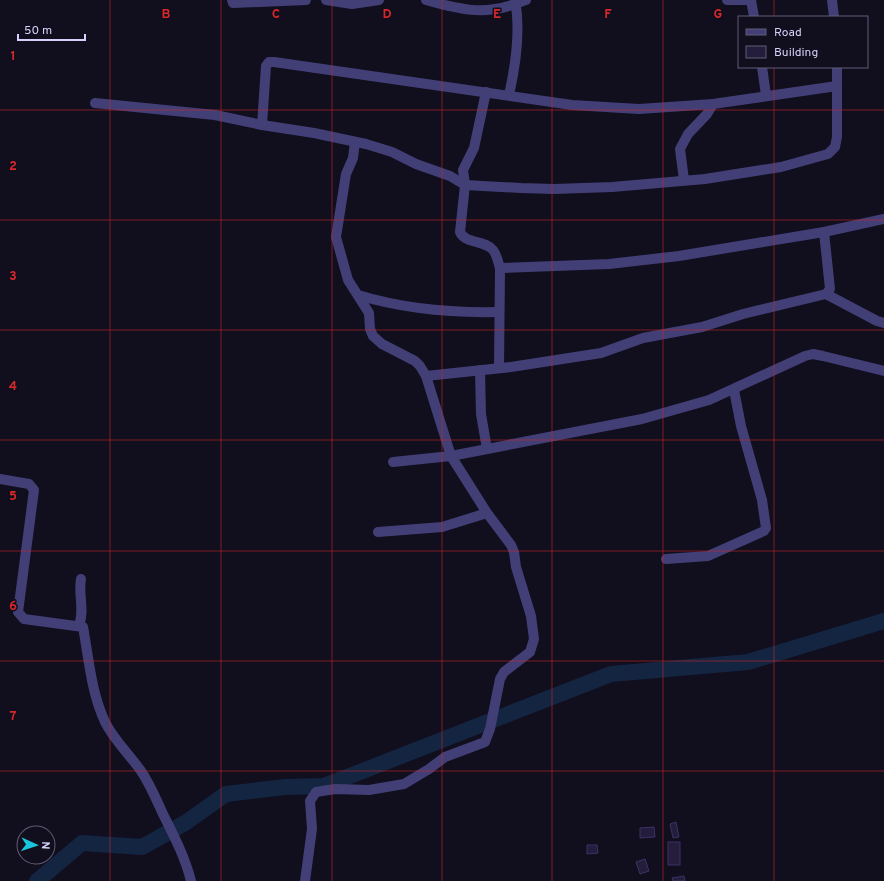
<svg xmlns="http://www.w3.org/2000/svg" width="884" height="881" viewBox="0 0 884 881" font-family="Overpass,sans-serif">
	<style>
		.lines { fill: none; stroke-linecap: round; stroke-linejoin: round }
		.river { stroke: #142542; stroke-width: 16 }
		.building { fill: #241d3c; stroke: #3d3166 }
		.minor { stroke: #423f77; stroke-width: 10 }
		.grid { fill: none; stroke: #d62828; stroke-width: 1; stroke-opacity: 0.55 }
		.grid-label { font-size: 13px; text-anchor: middle; font-weight: bold; fill: #d62828; stroke: #110e1e; stroke-width: 3; stroke-linejoin: round; paint-order: stroke }
	</style>
	<rect width="100%" height="100%" fill="#110e1e"/>
	<g class="lines">
		<path class="river" d="M37,881L82,843L142,847L185,823L226,794L285,787L324,786L611,674L748,662L884,621"/>
	</g>
	<g class="building">
		<path d="M676,822L679,837L673,838L670,824Z"/>
		<path d="M654,827L655,837L640,838V828Z"/>
		<rect x="668" y="842" width="12" height="23"/>
		<path d="M587,845H597L598,853L587,854Z"/>
		<path d="M645,859L649,871L640,874L636,862Z"/>
		<path d="M684,876L685,881H673L672,878Z"/>
	</g>
	<g class="lines">
		<g class="minor">
			<path d="M232,0L233,3L306,0"/>
			<path d="M326,0L352,4L379,0"/>
			<path d="M426,0C464,11 488,16 526,0"/>
			<path d="M727,0H751"/>
			<path d="M751,0L754,17"/>
			<path d="M832,0L834,17"/>
			<path d="M762,67L766,95"/>
			<path d="M486,92L474,148L463,170L465,185L460,232C465,244 485,240 493,250C497,255 498,262 500,268L499,368"/>
			<path d="M509,95C516,64 521,31 515,0"/>
			<path d="M95,103L215,115L262,125L314,133L366,144L392,152L416,164L450,176L465,185L521,188L554,189L612,187L705,179L781,167L828,154L835,147L837,137V67"/>
			<path d="M262,125L266,66L269,62H274L572,105L639,109L713,104L837,86"/>
			<path d="M684,180L680,149L688,134L707,114L713,104"/>
			<path d="M500,268L609,264L679,256L824,232L884,219"/>
			<path d="M826,294L877,321L884,323"/>
			<path d="M358,295C404,309 450,313 498,312"/>
			<path d="M480,370L481,414L487,449"/>
			<path d="M426,376L511,367L601,353L643,338L702,327L743,314L826,294L830,289L824,232"/>
			<path d="M393,462L451,456L642,419L709,400L805,356L813,354L823,356L884,371"/>
			<path d="M0,479L29,484L34,490L18,612L24,619L83,627C89,659 91,692 105,722C114,740 129,754 141,771C150,784 156,799 163,814C174,836 185,857 191,881"/>
			<path d="M378,532L442,527L487,513"/>
			<path d="M666,559L708,556L764,531L766,528L762,500L741,426L734,390"/>
			<path d="M79,625C85,610 78,595 81,579"/>
			<path d="M305,881L312,829L310,801L316,792L335,789L369,790L404,784L429,769L445,757L485,742L490,729L500,679L504,672L530,652L534,639L531,616L516,567L514,552L511,545L487,513L451,456L426,376L420,366L415,361L382,344L373,336L370,329L369,313L348,280L336,237L346,174L353,158L355,142"/>
		</g>
	</g>
	<path class="grid" d="M110,0V881M221,0V881M332,0V881M442,0V881M552,0V881M663,0V881M774,0V17M774,67V881M0,110H884M0,220H884M0,330H884M0,440H884M0,551H884M0,661H884M0,771H884"/>
	<g class="grid-label">
		<text x="166" y="18">B</text>
		<text x="276" y="18">C</text>
		<text x="387" y="18">D</text>
		<text x="497" y="18">E</text>
		<text x="608" y="18">F</text>
		<text x="718" y="18">G</text>
		<text x="13" y="60">1</text>
		<text x="13" y="170">2</text>
		<text x="13" y="280">3</text>
		<text x="13" y="390">4</text>
		<text x="13" y="500">5</text>
		<text x="13" y="610">6</text>
		<text x="13" y="720">7</text>
	</g>
	<rect x="738" y="16" width="130" height="52" fill="#110e1e" stroke="#605c76"/>
	<rect x="746" y="29" width="20" height="6" fill="#423f77" stroke="#605c76"/>
	<text x="774" y="36" font-size="12" fill="#d6d0fa">Road</text>
	<rect x="746" y="46" width="20" height="12" fill="#241d3c" stroke="#605c76"/>
	<text x="774" y="56" font-size="12" fill="#d6d0fa">Building</text>
	<g transform="translate(36 845) rotate(93)"><circle r="19" fill="#110e1e" stroke="#605c76"/>
	<path d="M0-3L7 15L0 10L-7 15Z" fill="#1ac4dc"/>
	<text y="-6" font-size="11" font-weight="bold" text-anchor="middle" fill="#d6d0fa">N</text>
	</g>
	<path d="M18 34v6h67v-6" fill="none" stroke="#d6d0fa" stroke-width="2"/>
	<text x="24" y="34" font-size="12" fill="#d6d0fa" stroke="#110e1e" stroke-width="3" paint-order="stroke">50 m</text>
</svg>
